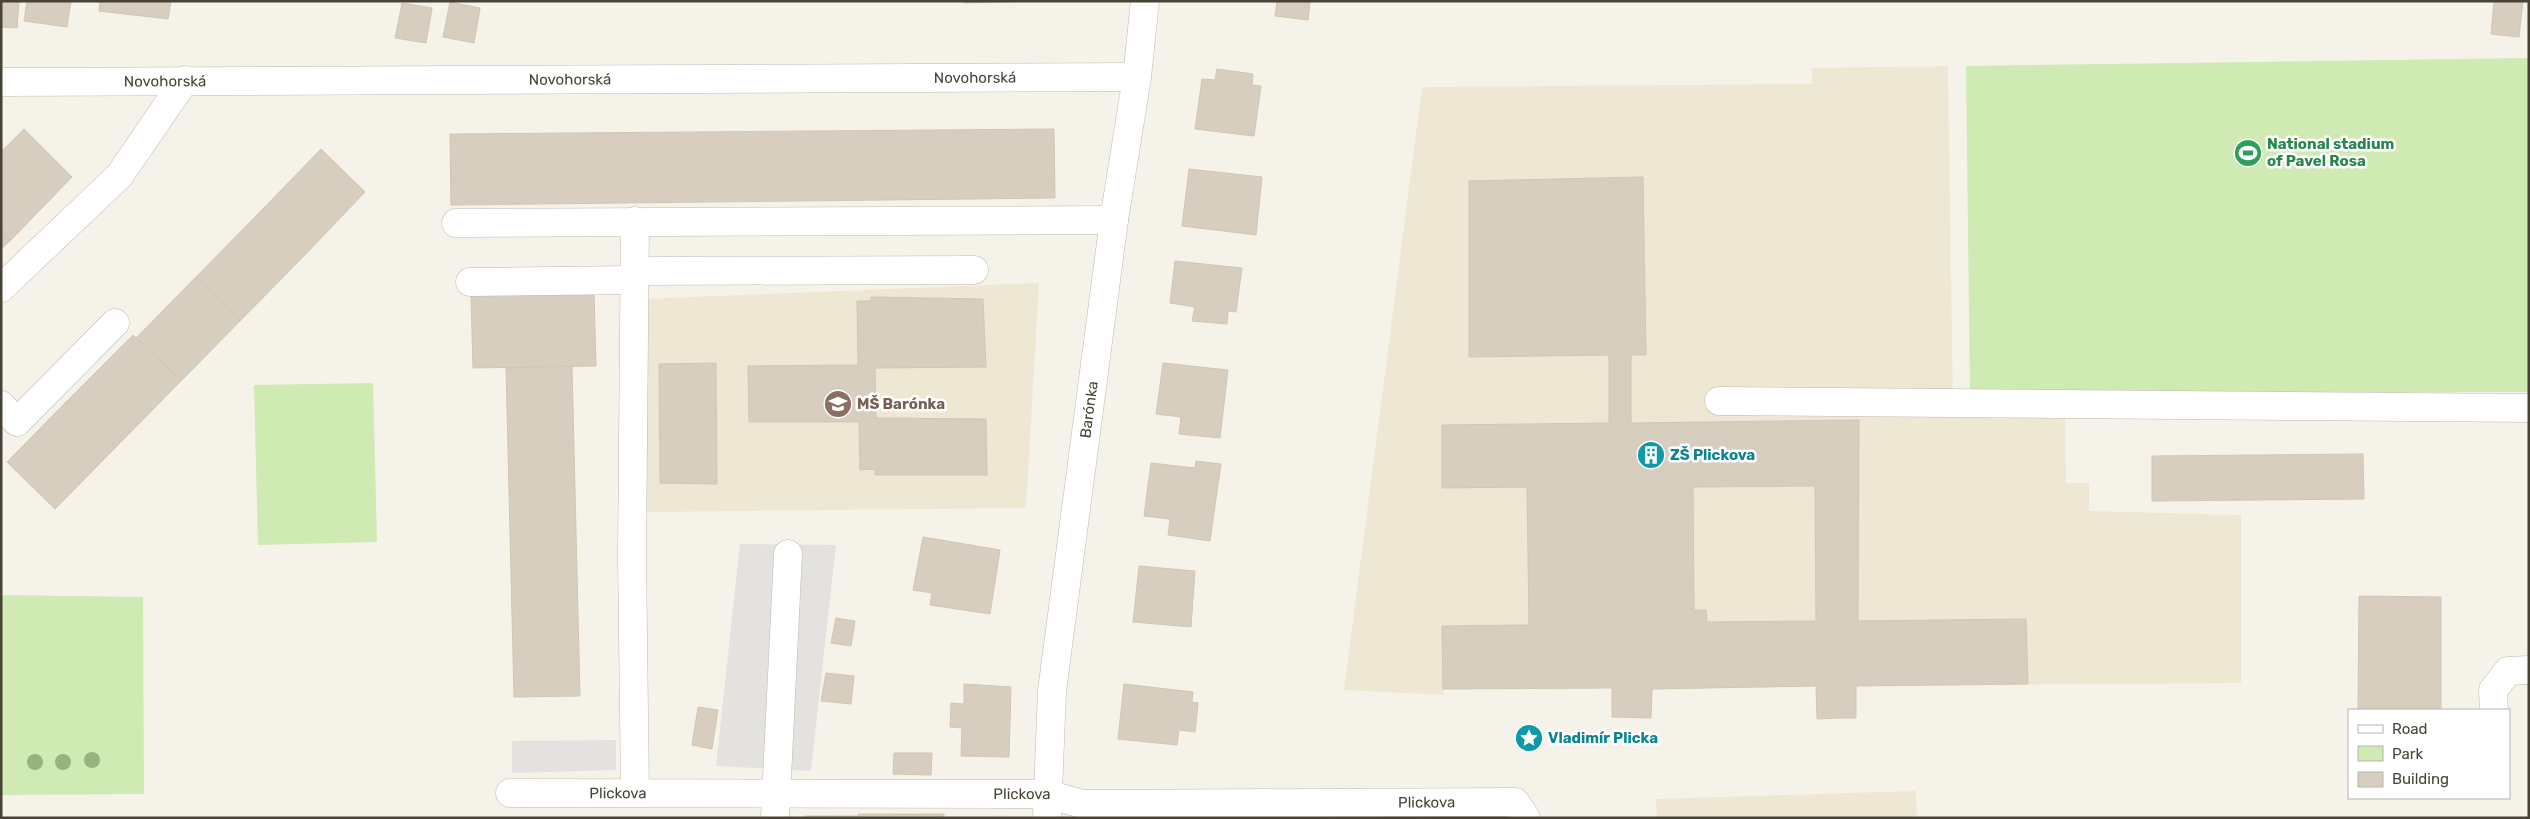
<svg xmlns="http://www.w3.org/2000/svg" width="2530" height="819" viewBox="0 0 2530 819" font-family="Rubik,sans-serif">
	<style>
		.education { fill: #eee7d3 }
		.green { fill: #cfeab2 }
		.parking { fill: #e4e2de }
		.building { fill: #d7cebf; stroke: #d2c6b2; fill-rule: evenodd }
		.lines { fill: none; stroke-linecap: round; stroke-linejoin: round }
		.minor-casing { stroke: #c1baac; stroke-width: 29 }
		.minor { stroke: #fff; stroke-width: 28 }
		.tree { fill: #95b27f }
		.labels { text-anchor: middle; stroke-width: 5; stroke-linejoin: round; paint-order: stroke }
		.street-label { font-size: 15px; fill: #494337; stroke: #fff }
		.leisure-label { font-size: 15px; font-weight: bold; fill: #27864d; stroke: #fff; text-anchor: start }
		.education-label { font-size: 15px; font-weight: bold; fill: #785e54; stroke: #fff; text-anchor: start }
		.culture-label { font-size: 15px; font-weight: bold; fill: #0d838f; stroke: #fff; text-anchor: start }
	</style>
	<rect width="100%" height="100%" fill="#f5f2ea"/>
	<g class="education">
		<path d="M1948,66L1953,409H2065L2066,483H2089V511L2241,515V683L1444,689V695L1344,690L1422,87L1812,84V68Z"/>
		<path d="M1039,283L1026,508L645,512L642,299Z"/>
		<path d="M1916,791L1917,818H1657L1656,799Z"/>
	</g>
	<g class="green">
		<path d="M2528,58L2529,392L1970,394L1966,66Z"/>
		<path d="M373,383L377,542L258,545L254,385Z"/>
		<path d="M1,595L143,597L144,794L1,795Z"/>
	</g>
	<g class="parking">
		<path d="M740,544L836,545L811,771L716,766Z"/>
		<path d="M616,740V770L512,773V741Z"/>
	</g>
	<g class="building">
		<path d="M1,1H19L17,28L1,27Z"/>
		<path d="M27,1H71L67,27L24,21Z"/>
		<path d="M100,1H171L168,19L99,11Z"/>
		<path d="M964,1H1036L964,3Z"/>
		<path d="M1277,1H1310L1308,20L1275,16Z"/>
		<path d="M2494,1H2523L2519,37L2491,34Z"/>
		<path d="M450,2L480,8L474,43L443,37Z"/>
		<path d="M402,3L432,8L426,43L395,38Z"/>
		<path d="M1217,69L1253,74L1252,85L1261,86L1254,136L1195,129L1202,79L1215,80Z"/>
		<path d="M24,129L72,177L11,240L1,230V152Z"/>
		<path d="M1054,129L1055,198L451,205L450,134Z"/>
		<path d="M321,149L365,192L302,258L258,214Z"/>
		<path d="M1189,169L1262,177L1256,235L1182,226Z"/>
		<path d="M1643,177L1646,355H1631V423L1859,420L1858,621L2026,619L2028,684L1856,686V718H1838L1817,719L1816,686L1652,689L1651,718L1612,717V688L1443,689L1442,626L1529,625L1527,487L1442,488V425L1609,423V355L1469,357V181ZM1815,486L1816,621L1707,622L1706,610H1694L1693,487Z"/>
		<path d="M258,214L302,258L240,321L196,277Z"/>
		<path d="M1,230L11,240L1,249Z"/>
		<path d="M1175,261L1242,268L1236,312L1228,311L1227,324L1192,321L1195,307L1170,303Z"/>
		<path d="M196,277L240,321L181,381L136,338Z"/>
		<path d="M594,293L596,366L473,368L471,296Z"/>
		<path d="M871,297L983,299L986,367L875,368L876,418L986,419L987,475H875V469L860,470L859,422H749L748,366L858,365L857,301H871Z"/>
		<path d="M133,335L181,381L116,447L67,401Z"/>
		<path d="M716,363L717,484L660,483L659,364Z"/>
		<path d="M1163,363L1228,370L1220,438L1179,434L1181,417L1156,414Z"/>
		<path d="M572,366L580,696L514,697L506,368Z"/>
		<path d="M67,401L116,447L55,509L7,462Z"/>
		<path d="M2363,454L2364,499L2152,501V456Z"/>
		<path d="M1196,461L1221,464L1210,541L1168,535L1170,519L1144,516L1151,463L1195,468Z"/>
		<path d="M923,537L1000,550L990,614L930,605L932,593L913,590Z"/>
		<path d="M1139,566L1195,571L1191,627L1133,622Z"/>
		<path d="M2359,596L2441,597V710H2358Z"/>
		<path d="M836,618L855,621L851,646L831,643Z"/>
		<path d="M826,673L854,676L851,704L821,701Z"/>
		<path d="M964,684L1011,687L1009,757L961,756L962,728L950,727L951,703L964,704Z"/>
		<path d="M1124,684L1193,692L1192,702L1198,703L1195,732L1179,730L1177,745L1118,739Z"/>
		<path d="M698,707L718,710L712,749L692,745Z"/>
		<path d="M894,753H932L931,775L893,774Z"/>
		<path d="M858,814H944V818H859Z"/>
		<rect x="805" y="816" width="54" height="2"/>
	</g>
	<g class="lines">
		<defs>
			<g id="minor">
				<path id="s1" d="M1,82L1137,77"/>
				<path d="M635,221L632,555L635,792"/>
				<path d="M456,223L1114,220"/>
				<path d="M635,271L974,270"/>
				<path d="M470,282L634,280"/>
				<path d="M1,288L119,176L185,80"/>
				<path d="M1719,401L2529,408"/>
				<path d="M1,405L17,422L115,323"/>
				<path d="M2494,710L2493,690L2508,671L2529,670"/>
				<path id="s2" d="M510,793L1047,794L1082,804L1515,802L1526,818"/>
				<path d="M775,818L788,554"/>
				<path id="s3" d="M1047,818L1052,691L1114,220L1137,77L1145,1"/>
			</g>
		</defs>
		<use href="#minor" class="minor-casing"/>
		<use href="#minor" class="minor"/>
	</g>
	<g class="tree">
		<circle cx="92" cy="760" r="8"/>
		<circle cx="35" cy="762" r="8"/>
		<circle cx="63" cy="762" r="8"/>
	</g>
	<defs>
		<symbol id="stadium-disc" viewBox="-11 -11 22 22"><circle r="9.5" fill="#2e9e5b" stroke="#fff"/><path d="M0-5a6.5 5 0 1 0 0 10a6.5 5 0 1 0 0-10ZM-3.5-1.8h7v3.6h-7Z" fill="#fff"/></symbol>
		<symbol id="school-disc" viewBox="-11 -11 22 22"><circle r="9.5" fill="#8d6e63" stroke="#fff"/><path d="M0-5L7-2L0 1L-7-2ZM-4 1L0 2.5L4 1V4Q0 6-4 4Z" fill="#fff"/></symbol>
		<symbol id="building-disc" viewBox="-11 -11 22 22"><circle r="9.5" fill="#0f9aa8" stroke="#fff"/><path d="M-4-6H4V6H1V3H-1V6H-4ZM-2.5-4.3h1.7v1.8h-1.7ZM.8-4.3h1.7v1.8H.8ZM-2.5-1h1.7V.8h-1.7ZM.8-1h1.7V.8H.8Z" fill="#fff"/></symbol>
		<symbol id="sight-disc" viewBox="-11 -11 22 22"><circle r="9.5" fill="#0f9aa8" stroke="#fff"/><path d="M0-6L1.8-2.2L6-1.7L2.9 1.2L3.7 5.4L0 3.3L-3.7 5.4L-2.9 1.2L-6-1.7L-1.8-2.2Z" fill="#fff"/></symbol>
	</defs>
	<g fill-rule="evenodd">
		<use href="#stadium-disc" x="2232" y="137" width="32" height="32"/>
		<use href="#school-disc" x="822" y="388" width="32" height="32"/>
		<use href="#building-disc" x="1635" y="439" width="32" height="32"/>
		<use href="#sight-disc" x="1513" y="722" width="32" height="32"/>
	</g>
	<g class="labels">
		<g class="street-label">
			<text dy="5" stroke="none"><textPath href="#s1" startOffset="974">Novohorská</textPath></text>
			<text dy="5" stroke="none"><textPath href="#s1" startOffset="569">Novohorská</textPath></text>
			<text dy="5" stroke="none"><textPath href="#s1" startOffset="164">Novohorská</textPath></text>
			<text dy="5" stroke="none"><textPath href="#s3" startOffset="411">Barónka</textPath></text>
			<text dy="5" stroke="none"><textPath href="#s2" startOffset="108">Plickova</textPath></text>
			<text dy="5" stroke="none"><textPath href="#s2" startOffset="512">Plickova</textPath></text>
			<text dy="5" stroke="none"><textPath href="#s2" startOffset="918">Plickova</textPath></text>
		</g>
		<g class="leisure-label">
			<text x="2267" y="149">National stadium<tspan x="2267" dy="17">of Pavel Rosa</tspan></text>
		</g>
		<g class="education-label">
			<text x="857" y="409">MŠ Barónka</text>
		</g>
		<g class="culture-label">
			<text x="1670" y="460">ZŠ Plickova</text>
			<text x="1548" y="743">Vladimír Plicka</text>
		</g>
	</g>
	<rect width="2530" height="819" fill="none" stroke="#494337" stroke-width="5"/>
	<rect x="2348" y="709" width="162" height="90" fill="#ffffff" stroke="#b6b4af"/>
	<rect x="2358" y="725" width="25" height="8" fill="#ffffff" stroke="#b6b4af"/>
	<text x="2392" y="734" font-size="15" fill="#494337">Road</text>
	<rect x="2358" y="746" width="25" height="15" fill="#cfeab2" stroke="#b6b4af"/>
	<text x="2392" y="759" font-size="15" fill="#494337">Park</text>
	<rect x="2358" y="772" width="25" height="15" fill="#d7cebf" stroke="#b6b4af"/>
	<text x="2392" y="784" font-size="15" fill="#494337">Building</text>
</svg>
